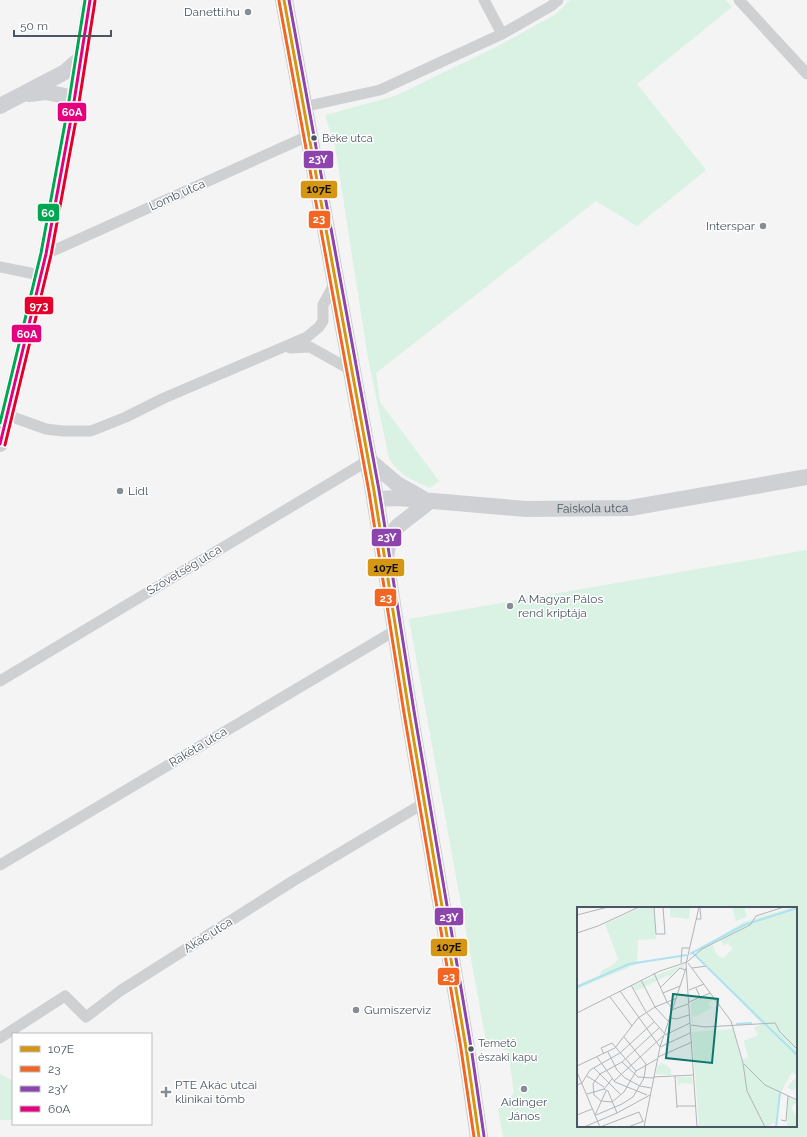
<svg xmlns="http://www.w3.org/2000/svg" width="807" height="1137" viewBox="0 0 807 1137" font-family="Raleway,sans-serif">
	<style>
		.green { fill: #d9f2e3; fill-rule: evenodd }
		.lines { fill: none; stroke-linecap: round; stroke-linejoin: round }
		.street { stroke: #ced0d2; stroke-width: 11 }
		.secondary { stroke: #ced0d4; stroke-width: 16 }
		.primary { stroke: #caced1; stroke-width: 18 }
		.bus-1-casing { stroke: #fff; stroke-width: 6 }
		.bus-2-casing { stroke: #fff; stroke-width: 6 }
		.bus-3-casing { stroke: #fff; stroke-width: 6 }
		.bus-4-casing { stroke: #fff; stroke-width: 6 }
		.bus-5-casing { stroke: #fff; stroke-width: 6 }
		.bus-6-casing { stroke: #fff; stroke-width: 6 }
		.bus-1 { stroke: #d49613; stroke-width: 3 }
		.bus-2 { stroke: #f26522; stroke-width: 3 }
		.bus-3 { stroke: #8e44ad; stroke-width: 3 }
		.bus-4 { stroke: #e5007d; stroke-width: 3 }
		.bus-5 { stroke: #e4002b; stroke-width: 3 }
		.bus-6 { stroke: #00a651; stroke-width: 3 }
		.poi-dot { fill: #868d94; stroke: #fff; stroke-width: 1.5 }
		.bus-dot { fill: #4a5661; stroke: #fff; stroke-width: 1.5 }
		.labels { text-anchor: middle; stroke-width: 3; stroke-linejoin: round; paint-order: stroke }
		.bus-label { font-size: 11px; fill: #4a5661; stroke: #fff; text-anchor: start }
		.poi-label { font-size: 12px; fill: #4a5661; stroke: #fff; text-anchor: start }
		.street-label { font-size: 12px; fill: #4a5661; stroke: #fff }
		.inset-river { fill: none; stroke: #aee2f0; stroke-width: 2 }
		.inset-road { fill: none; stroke: #b0b5b9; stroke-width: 1 }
		.view { fill: #0f766e; fill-opacity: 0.15; stroke: #0f766e; stroke-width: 2 }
		.inset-edge { fill: none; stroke: #4a5661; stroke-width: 2 }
		.line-badge { stroke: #fff; stroke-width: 1.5 }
		.badge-label { font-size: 11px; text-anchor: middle; font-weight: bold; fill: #fff }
		.pale-badge-label { font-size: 11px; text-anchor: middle; font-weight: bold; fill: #111 }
	</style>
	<rect width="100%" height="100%" fill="#f4f4f4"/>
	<g class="green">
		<path d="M570,0H726L732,7L637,84L706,170L637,226L596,201L376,373L380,402L439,481L430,488C413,480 398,475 389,458L368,358L335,146L325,115L395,96L500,45L556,14Z"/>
		<path d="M807,550V1137H503L498,1109L514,1093L508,1052L486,1041L409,619ZM578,908H796V1126H578Z"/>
		<path d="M0,1074L13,1081V1120H0Z"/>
	</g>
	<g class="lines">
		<g class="street">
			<path d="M484,0L502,34"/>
			<path d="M739,0L807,74"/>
			<path d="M303,107L380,90L502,34L551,6L558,0"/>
			<path d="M46,254L308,136"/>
			<path d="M0,267L40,275"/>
			<path d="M290,348L310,347L351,370"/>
			<path d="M7,415L46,429L62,431H91L126,417L164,398L307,337L319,327L323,321V305L335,283"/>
			<path d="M0,681L369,460"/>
			<path d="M0,865L396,630"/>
			<path d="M0,1038L65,996L86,1017L120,991L293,881L424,803"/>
		</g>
		<g class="secondary">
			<path d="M29,94L46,92L65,96L73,108"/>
			<path d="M0,106L65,72L81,58"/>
			<path d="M0,444L46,254L73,108L90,0"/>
			<path d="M369,460L397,484L422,498"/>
			<path id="s1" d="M376,499L398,498L526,509L630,508L807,477"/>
			<path d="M386,558L389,538L398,526L429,502"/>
		</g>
		<path class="primary" d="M284,0L374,491L409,712L466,1048L479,1137"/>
		<defs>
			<path id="bus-1" d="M284,0L374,491L409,712L466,1048L479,1137"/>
			<path id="bus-2" d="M279,1L369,492L404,713L461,1049L474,1137"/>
			<path id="bus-3" d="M289,0L379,490L414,711L471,1047L484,1136"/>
			<path id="bus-4" d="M0,444L46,254L73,108L90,0"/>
			<path id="bus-5" d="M5,445L51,255L78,109L95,1"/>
			<path id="bus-6" d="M0,423L41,253L68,107L85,0"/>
		</defs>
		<use href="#bus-1" class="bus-1-casing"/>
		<use href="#bus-2" class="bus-2-casing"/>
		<use href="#bus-3" class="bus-3-casing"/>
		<use href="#bus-4" class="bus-4-casing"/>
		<use href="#bus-5" class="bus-5-casing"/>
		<use href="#bus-6" class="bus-6-casing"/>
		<use href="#bus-1" class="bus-1"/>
		<use href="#bus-2" class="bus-2"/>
		<use href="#bus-3" class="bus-3"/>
		<use href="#bus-4" class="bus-4"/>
		<use href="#bus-5" class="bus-5"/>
		<use href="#bus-6" class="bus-6"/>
	</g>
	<g class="poi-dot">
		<circle cx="248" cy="12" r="4"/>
		<circle cx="763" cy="226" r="4"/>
		<circle cx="120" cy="491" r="4"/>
		<circle cx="510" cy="606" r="4"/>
		<circle cx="356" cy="1010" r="4"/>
		<circle cx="524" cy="1089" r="4"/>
		<path d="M164 1086h4v4h4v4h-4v4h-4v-4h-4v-4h4z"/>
	</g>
	<g class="bus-dot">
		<circle cx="314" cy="138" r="3.5"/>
		<circle cx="471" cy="1049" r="3.5"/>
	</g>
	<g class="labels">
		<g class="bus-label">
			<text x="322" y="142">Béke utca</text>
			<text x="478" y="1047">Temető<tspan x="478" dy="14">északi kapu</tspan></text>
		</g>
		<g class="poi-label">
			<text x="240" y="16" text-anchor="end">Danetti.hu</text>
			<text x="755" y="230" text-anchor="end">Interspar</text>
			<text x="128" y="495">Lidl</text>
			<text x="518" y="603">A Magyar Pálos<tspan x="518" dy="14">rend kriptája</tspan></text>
			<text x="364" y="1014">Gumiszerviz</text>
			<text x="175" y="1089">PTE Akác utcai<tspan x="175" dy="14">klinikai tömb</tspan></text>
			<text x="524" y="1106" text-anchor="middle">Aidinger<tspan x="524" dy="14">János</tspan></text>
		</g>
		<g class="street-label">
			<text transform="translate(177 195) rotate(-24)" y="4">Lomb utca</text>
			<text dy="4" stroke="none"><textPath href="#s1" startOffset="217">Faiskola utca</textPath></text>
			<text transform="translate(184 570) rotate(-31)" y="4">Szövetség utca</text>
			<text transform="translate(198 747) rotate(-31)" y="4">Rakéta utca</text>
			<text transform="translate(208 935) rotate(-32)" y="4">Akác utca</text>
		</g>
	</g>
	<g transform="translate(577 907)">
		<rect width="220" height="220" fill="#f4f4f4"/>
		<path d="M65,0H77L79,32L61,33L60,57L0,82V78L23,68L24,64L37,57L41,52L28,17ZM93,0H113L112,12L93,10ZM155,0H167L170,10L159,14ZM216,0H220V181L215,183L210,180L220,169L215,165L203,187L198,216L188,220H122L115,125L156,122L164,152L171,151L167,134L181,128L177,121L185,117L118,48L123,40L134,35L140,48L147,51L156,41L150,36L147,39L142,30L167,15ZM107,57V62L103,60L93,70L91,68L62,83H58L55,79ZM133,87L137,92L131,96L135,101L115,111L117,117L115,115L114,96ZM84,155L94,162V168L79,167L80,158H84ZM100,170H115L116,177L104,176L101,179ZM211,190L220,195L214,200L220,211V220H210Z" fill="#d9f2e3"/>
		<path class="inset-river" d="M116,46L128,58M113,47L167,18L220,1M130,60L220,148M0,80L52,57L110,48M159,117L175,116M199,220L203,186"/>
		<path class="inset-road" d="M77,0L79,27H88L86,0M0,8L31,0M119,12H124L123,1M0,26L21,19L62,0M104,56L105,41H112M111,56L154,114L166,156L170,184L188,220M115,61L130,59M77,66L90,95L97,103M64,73L78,100L92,115M54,78L69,105L88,127M83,81L103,61L108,63M119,81L124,92M112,83L127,77M43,84L83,140L113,126M86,86L103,79M33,90L55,119M112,95L133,86M97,102L111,97M0,106L83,64L110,55L125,42L173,18L179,9L207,0M94,111L99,112L112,108M114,118L128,120L198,116L203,125L220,142M88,128L113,116M31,145L40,163L48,171L63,179L74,181M27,147L24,141L35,136L59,164M20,150L38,175L70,188M81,150L115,135M80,152L59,164L47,185L35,195L24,194L17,188L16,177L23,167L45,155L82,121M45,155L61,170L76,171M167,157L188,178L220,193M0,159L38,141L61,111L78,100L100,91M17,161L44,188M0,165L23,220M10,169L27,180M98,169L100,201M76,170L117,168M35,172L27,182L31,184L40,206M37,174L86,129M0,178L5,176L13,163L43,146L77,115M10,187L27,182M100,199H119M0,208L15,202M18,208L29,184M19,208L45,197L56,190L67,171L69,157L47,130M204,213L209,214L211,189M7,220L40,206L73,188M23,220L62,205L66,214M51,220L67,214M67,220L83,140L109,61M120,220L109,57L122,0"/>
		<path class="view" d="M96,87L141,92L135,156L89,151Z"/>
		<rect width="220" height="220" class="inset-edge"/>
	</g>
	<g class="line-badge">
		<rect x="57" y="102" width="30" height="20" rx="4" fill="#e5007d"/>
		<rect x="303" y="150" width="31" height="19" rx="4" fill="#8e44ad"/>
		<rect x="300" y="180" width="38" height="19" rx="4" fill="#d49613"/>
		<rect x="37" y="203" width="23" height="19" rx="4" fill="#00a651"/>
		<rect x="308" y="210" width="23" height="19" rx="4" fill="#f26522"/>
		<rect x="24" y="296" width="30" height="19" rx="4" fill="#e4002b"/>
		<rect x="11" y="324" width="31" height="19" rx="4" fill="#e5007d"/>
		<rect x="371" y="528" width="31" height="19" rx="4" fill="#8e44ad"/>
		<rect x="367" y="558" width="38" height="19" rx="4" fill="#d49613"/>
		<rect x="374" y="588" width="23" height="19" rx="4" fill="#f26522"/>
		<rect x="434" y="907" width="30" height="19" rx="4" fill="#8e44ad"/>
		<rect x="430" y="938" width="38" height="19" rx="4" fill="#d49613"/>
		<rect x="437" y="967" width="23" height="19" rx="4" fill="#f26522"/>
	</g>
	<g class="badge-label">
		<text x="72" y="116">60A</text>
		<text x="318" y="163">23Y</text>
		<text x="48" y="217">60</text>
		<text x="319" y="223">23</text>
		<text x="39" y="310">973</text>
		<text x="27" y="338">60A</text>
		<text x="387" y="541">23Y</text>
		<text x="386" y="602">23</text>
		<text x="449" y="921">23Y</text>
		<text x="449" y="981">23</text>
	</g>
	<g class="pale-badge-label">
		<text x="319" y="193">107E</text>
		<text x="386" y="572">107E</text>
		<text x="449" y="951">107E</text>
	</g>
	<rect x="12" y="1033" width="140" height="92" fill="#ffffff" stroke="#b7bbc0"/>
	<rect x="20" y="1046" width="20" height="6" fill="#d49613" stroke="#b7bbc0"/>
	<text x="48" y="1053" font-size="12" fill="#4a5661">107E</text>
	<rect x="20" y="1066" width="20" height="6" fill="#f26522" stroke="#b7bbc0"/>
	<text x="48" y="1073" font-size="12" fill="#4a5661">23</text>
	<rect x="20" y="1086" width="20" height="6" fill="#8e44ad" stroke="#b7bbc0"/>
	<text x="48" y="1093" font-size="12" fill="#4a5661">23Y</text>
	<rect x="20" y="1106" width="20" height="6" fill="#e5007d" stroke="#b7bbc0"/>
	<text x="48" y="1113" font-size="12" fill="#4a5661">60A</text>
	<path d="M14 30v6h97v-6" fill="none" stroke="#4a5661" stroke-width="2"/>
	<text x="20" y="30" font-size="12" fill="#4a5661" stroke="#ffffff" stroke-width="3" paint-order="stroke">50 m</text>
</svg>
